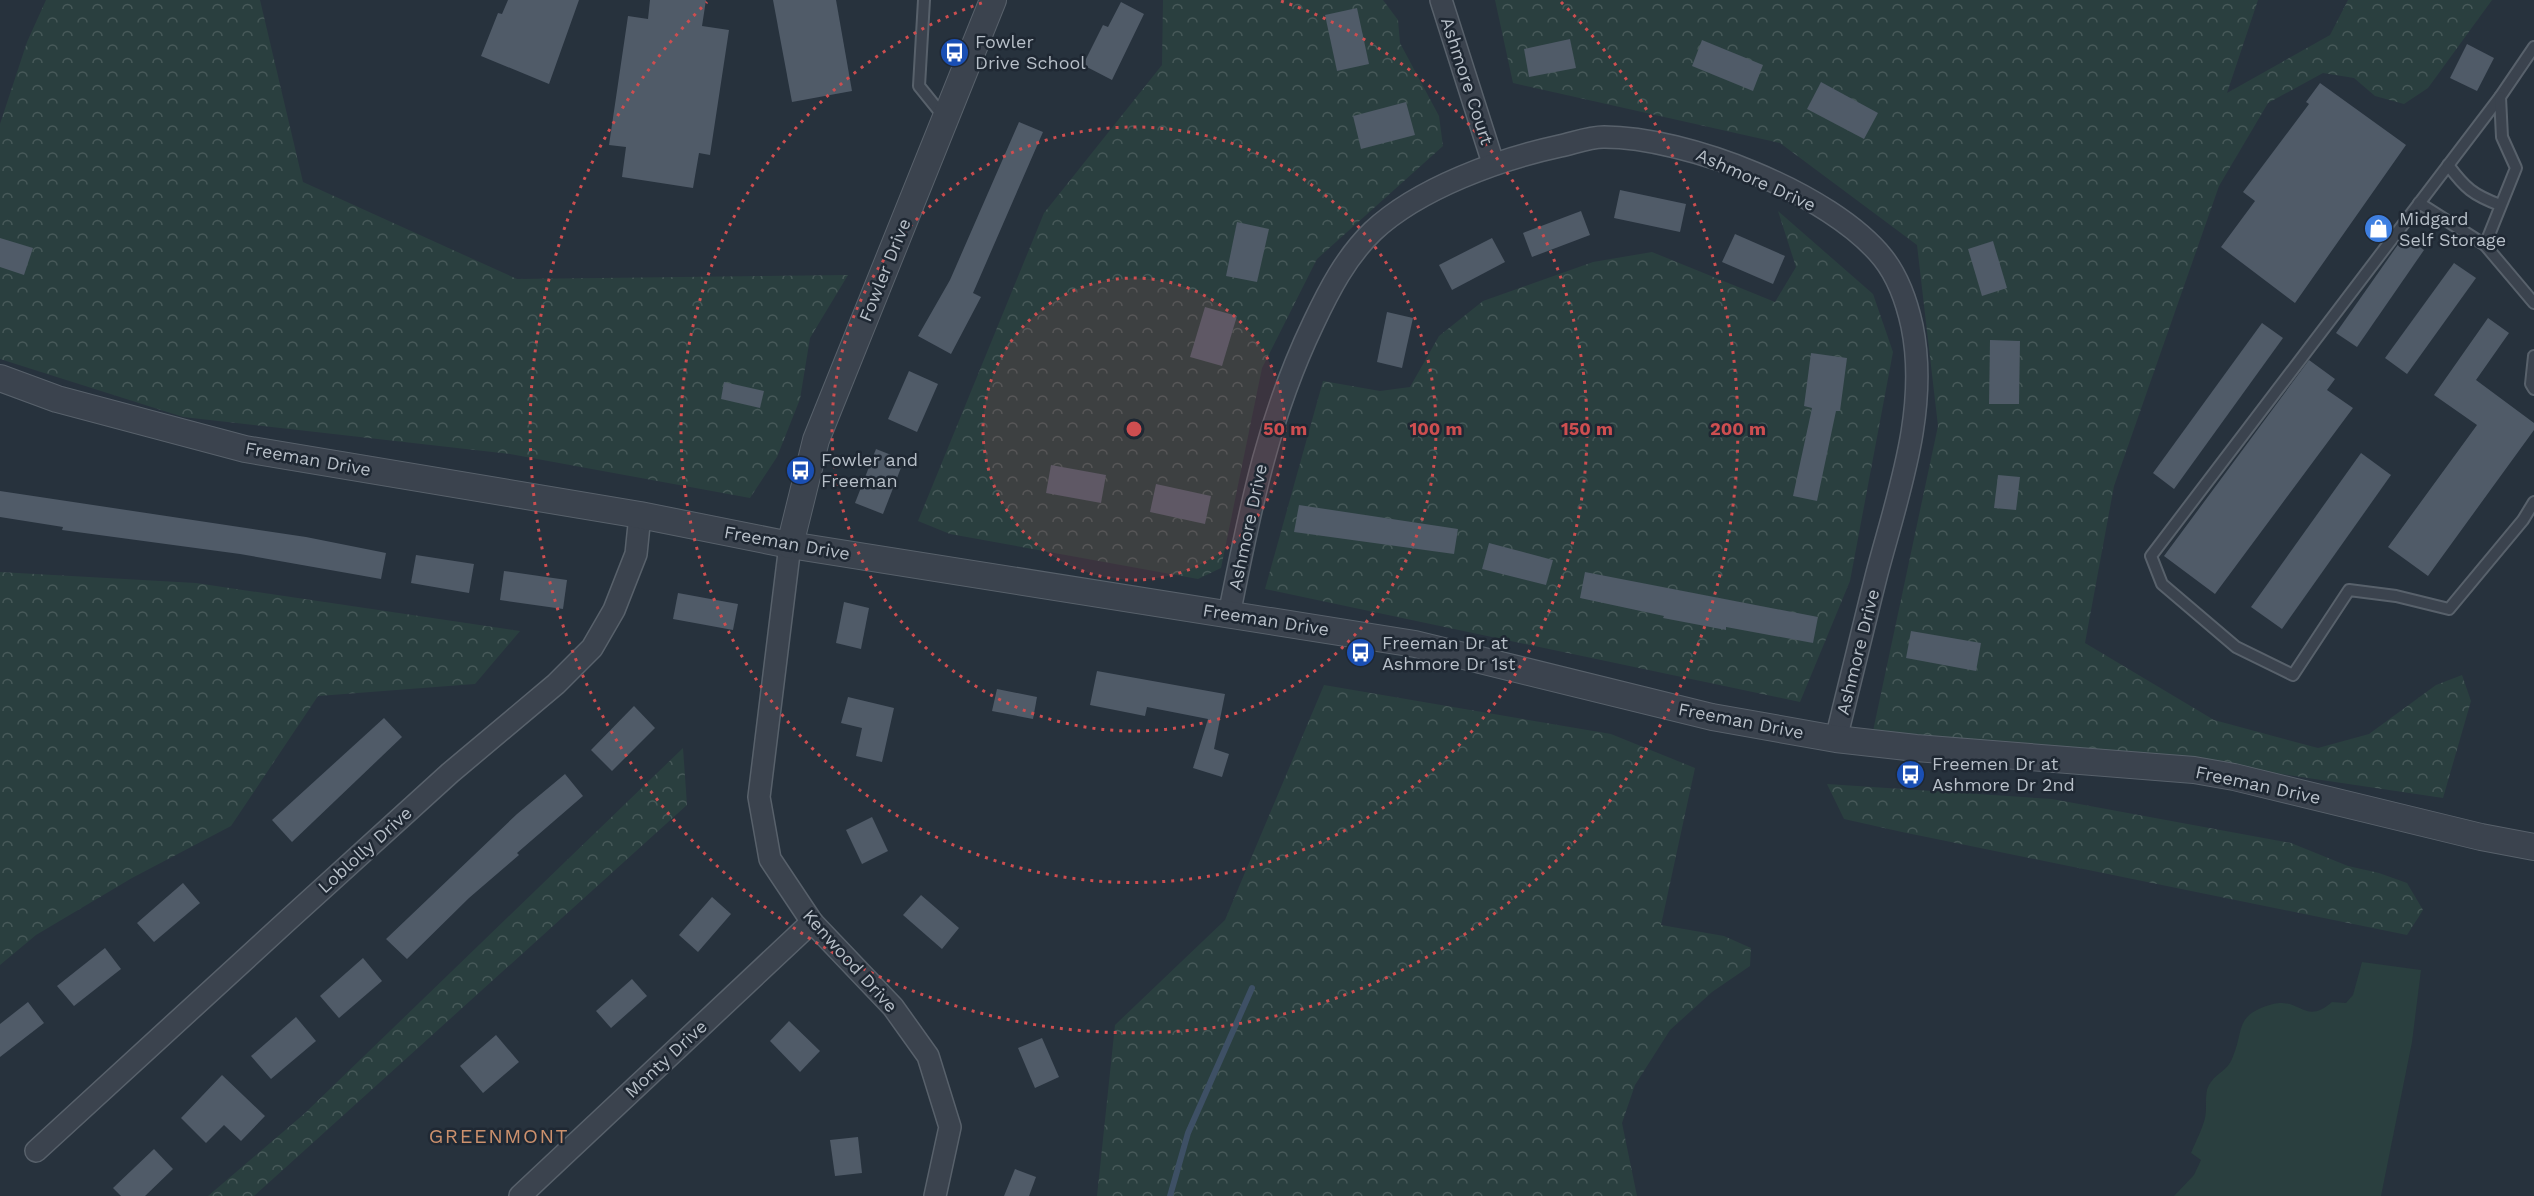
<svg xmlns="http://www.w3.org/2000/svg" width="2534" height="1196" viewBox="0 0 2534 1196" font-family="'Work Sans',sans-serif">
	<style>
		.green { fill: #2a3f3f }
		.forest { fill: url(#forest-crowns) }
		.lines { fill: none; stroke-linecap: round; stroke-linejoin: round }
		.stream { stroke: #3e5065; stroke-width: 6 }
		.building { fill: #505b68 }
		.service-casing { stroke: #58616b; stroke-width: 14 }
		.minor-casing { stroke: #58616b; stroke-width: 24 }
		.tertiary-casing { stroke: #58616b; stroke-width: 28 }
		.service { stroke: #3b434e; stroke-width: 10 }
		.minor { stroke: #3b434e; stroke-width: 21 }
		.tertiary { stroke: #3b434e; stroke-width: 26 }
		.ring { fill: none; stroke: #ce4e50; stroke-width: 3; stroke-dasharray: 3 6 }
		.labels { text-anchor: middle; stroke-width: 5; stroke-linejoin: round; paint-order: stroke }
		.poi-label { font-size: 18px; fill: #b7bfc8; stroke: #1f2833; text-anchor: start }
		.street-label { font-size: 18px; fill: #b7bfc8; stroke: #1f2833 }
		.neighbourhood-label { font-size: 20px; letter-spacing: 1.5px; fill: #cd916d; stroke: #1f2833 }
		.centre { fill: #ce4e50; stroke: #1f2833; stroke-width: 3 }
		.ring-label { font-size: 18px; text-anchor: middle; font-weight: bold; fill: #ce4e50; stroke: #1f2833; stroke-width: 5; stroke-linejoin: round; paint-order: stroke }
	</style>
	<defs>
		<pattern id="forest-crowns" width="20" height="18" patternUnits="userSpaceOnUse" patternTransform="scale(1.5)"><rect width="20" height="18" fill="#2a3f3f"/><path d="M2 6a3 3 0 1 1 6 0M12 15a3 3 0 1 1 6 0" fill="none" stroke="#475959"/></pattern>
	</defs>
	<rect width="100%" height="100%" fill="#27323d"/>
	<path class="green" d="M2362,962L2421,970L2412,1042L2381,1196H2174L2194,1175L2201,1160L2191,1153C2196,1141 2202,1130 2205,1118C2207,1109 2205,1099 2207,1090C2212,1074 2226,1073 2232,1059C2245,1030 2233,1015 2273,1004C2300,997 2305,1026 2332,1002L2346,1003L2353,995Z"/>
	<g class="forest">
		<path d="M46,0H260L303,182L517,279L848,275L810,338L800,399L777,457L750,498L510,454L183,417L0,359V124L27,42Z"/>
		<path d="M1163,0H1383L1398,20L1400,43L1439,116L1443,146L1317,259L1262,368L1221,568L1198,579L950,534L918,521L1044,213L1162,65Z"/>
		<path d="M1495,0H2258L2227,93L2330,35L2348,0H2492L2428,88L2404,104L2375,96L2354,78L2323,73L2268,103L2219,186L2114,486L2085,643L2214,720L2318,748L2369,734L2436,685L2462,675L2471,701L2443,798L2154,755L1873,731L1938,426L1917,245L1780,143L1513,83Z"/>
		<path d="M1778,211L1873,294L1893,352L1850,581L1800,702L1265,589L1323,381L1380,391L1410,387L1439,336L1483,301L1593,262L1652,252L1775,302L1796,267Z"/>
		<path d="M0,572L196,583L520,631L475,684L318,696L231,826L132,878L36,935L0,965Z"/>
		<path d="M1324,685L1611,734L1695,768L1661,925L1724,936L1751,948L1750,966L1712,992L1670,1030L1635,1085L1622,1123L1637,1196H1097L1115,1025L1225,920Z"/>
		<path d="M683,748L687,805L254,1196H208L304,1114Z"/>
		<path d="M1827,784L2052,799L2291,843L2348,866L2379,873L2407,883L2423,910L2407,935L1902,832L1844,819Z"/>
	</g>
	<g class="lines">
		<path class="stream" d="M1170,1196L1188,1133L1252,988"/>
	</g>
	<g class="building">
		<path d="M508,0H579L549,84L481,56L498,13L502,14Z"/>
		<path d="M650,0H706L702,26L729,30L710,155L699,153L693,188L622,177L626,147L609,145L628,16L648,19Z"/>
		<path d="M773,0H836L852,91L792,102Z"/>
		<path d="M1121,2L1144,14L1112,80L1083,65L1103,25L1108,27Z"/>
		<path d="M1357,8L1369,64L1337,71L1325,15Z"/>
		<path d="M1570,39L1576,68L1529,77L1524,49Z"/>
		<path d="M1702,40L1763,65L1753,91L1692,66Z"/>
		<path d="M2467,44L2494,58L2477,91L2450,78Z"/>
		<path d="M1821,82L1878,113L1864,139L1807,109Z"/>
		<path d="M2320,83L2406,145L2295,303L2221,247L2255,201L2243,192L2309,104L2306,102Z"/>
		<path d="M1406,102L1415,135L1361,149L1353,116Z"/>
		<path d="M1019,122L1043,132L973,293L981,297L951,354L918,336L950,280Z"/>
		<path d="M1620,190L1686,204L1680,232L1614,218Z"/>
		<path d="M1581,211L1590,235L1532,257L1523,233Z"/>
		<path d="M1237,222L1269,229L1257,282L1226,276Z"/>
		<path d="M1735,234L1785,256L1773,284L1722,262Z"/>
		<path d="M2404,236L2424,250L2357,347L2336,333Z"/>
		<path d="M0,238L33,248L24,275L0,267Z"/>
		<path d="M1492,238L1505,262L1452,290L1439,265Z"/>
		<path d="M1993,241L2007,288L1982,296L1968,249Z"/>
		<path d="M2454,263L2476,278L2407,374L2385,358Z"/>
		<path d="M1205,307L1237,316L1222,366L1190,357Z"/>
		<path d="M1387,312L1413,318L1402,368L1377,362Z"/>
		<path d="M2488,318L2509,333L2476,380L2534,423V430L2428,576L2388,547L2477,425L2434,395Z"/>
		<path d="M2262,323L2283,338L2174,489L2153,473Z"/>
		<path d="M1990,340L2020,341L2019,404H1989Z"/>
		<path d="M1811,353L1847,358L1840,411H1836L1817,501L1793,496L1812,408L1804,406Z"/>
		<path d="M2309,360L2335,379L2327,390L2353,408L2215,594L2164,556Z"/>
		<path d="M909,371L938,384L917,432L888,419Z"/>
		<path d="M724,382L764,391L760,408L721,399Z"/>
		<path d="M876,449L904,460L883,514L855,503Z"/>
		<path d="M2361,453L2391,475L2282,629L2251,607Z"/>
		<path d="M1051,465L1106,475L1101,503L1046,493Z"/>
		<path d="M1998,475L2020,477L2016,510L1994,508Z"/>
		<path d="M1156,484L1211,496L1205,524L1150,512Z"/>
		<path d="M0,491L306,537L386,553L381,579L240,554L62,530L63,527L0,517Z"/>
		<path d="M1299,505L1458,529L1454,554L1294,532Z"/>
		<path d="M1489,543L1553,560L1546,585L1482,569Z"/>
		<path d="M416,555L474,564L469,593L411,583Z"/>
		<path d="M504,571L567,580L563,609L500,600Z"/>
		<path d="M1585,572L1818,617L1813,643L1726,627V630L1663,618L1664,616L1580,598Z"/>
		<path d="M678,593L738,604L733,630L673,619Z"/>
		<path d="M844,602L869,608L861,649L836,643Z"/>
		<path d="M1911,631L1981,643L1976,671L1906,658Z"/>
		<path d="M1097,671L1225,694L1214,749L1229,754L1222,777L1193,768L1208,719L1147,707L1145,716L1090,705Z"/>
		<path d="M997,689L1037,697L1033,719L992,711Z"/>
		<path d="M848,697L894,708L882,762L856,756L862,728L841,723Z"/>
		<path d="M634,706L655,728L612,771L591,750Z"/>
		<path d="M384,718L402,737L292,842L272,820Z"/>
		<path d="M565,774L583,796L517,853L519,855L469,898L407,959L386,939L517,814Z"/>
		<path d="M872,817L888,851L862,864L846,830Z"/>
		<path d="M183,883L200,903L154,942L137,923Z"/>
		<path d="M921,895L959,928L942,949L903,915Z"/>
		<path d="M712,897L731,914L698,952L679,935Z"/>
		<path d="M105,948L121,969L74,1006L57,986Z"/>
		<path d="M363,958L382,981L339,1018L320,996Z"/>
		<path d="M632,979L647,996L611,1028L596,1011Z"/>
		<path d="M28,1002L44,1023L0,1057V1024Z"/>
		<path d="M296,1017L316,1041L271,1079L251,1056Z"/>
		<path d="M789,1021L820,1051L800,1072L770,1041Z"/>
		<path d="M496,1035L519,1062L483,1093L460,1066Z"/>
		<path d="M1042,1038L1059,1077L1035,1088L1018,1048Z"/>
		<path d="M222,1075L265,1116L241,1141L224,1125L206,1143L181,1118Z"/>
		<path d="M858,1137L862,1173L835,1176L830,1140Z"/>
		<path d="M154,1149L173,1169L145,1196H121L113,1188Z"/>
		<path d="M1015,1169L1036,1177L1029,1196H1004Z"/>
	</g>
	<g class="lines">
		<defs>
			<g id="service">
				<path d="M924,0L919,86L944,117"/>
				<path d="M2534,47L2500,97L2151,556L2162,584L2236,647L2293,675L2349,590L2396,596L2449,609L2523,520L2534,502"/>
				<path d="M2448,165C2465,188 2473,195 2500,205"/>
				<path d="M2419,203L2485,245L2534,303"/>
				<path d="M2485,245L2516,168L2502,137L2500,97"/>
				<path d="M2534,356L2531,384L2534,389"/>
			</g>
			<g id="minor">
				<path d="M1441,0L1493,163"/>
				<path d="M790,545L759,797L770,859L812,922L893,1007L928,1056L950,1127L935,1196"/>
				<path d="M1229,615C1250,511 1267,420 1313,324C1329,290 1346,257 1373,231C1419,188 1500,159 1560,146C1574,143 1589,137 1604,137C1686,137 1831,193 1883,258C1898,277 1907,303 1912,326C1929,409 1898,494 1877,573C1863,628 1850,683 1836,739"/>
				<path d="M36,1151L287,921L450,773L556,684L592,648L614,610L636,554L640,515"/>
				<path d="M520,1196L812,922"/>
			</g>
			<g id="tertiary">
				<path d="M0,378L57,399L245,449L640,515L790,545L1415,644L1712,717L1836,739L1916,748L2194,770L2234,777L2481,837L2534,847"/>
				<path d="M790,545L816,440L993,0"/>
			</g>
		</defs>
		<use href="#service" class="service-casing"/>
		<use href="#minor" class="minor-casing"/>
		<use href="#tertiary" class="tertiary-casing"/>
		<use href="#service" class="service"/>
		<use href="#minor" class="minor"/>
		<use href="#tertiary" class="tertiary"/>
	</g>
	<circle cx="1134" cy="429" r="151" fill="#ce4e50" fill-opacity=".12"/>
	<g class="ring">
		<circle cx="1134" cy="429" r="151"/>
		<circle cx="1134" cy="429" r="302"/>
		<path d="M1281 1A453 453 0 1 1 987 1"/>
		<path d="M1561 2A604 604 0 1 1 707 2"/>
	</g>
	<defs>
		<symbol id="bus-disc" viewBox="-11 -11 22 22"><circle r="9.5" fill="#1a4fb4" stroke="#1f2833"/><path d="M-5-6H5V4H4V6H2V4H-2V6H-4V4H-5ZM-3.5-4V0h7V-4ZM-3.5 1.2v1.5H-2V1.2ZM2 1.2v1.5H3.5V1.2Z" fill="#fff"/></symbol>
		<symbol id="shop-disc" viewBox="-11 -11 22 22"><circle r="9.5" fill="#3f7fe0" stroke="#1f2833"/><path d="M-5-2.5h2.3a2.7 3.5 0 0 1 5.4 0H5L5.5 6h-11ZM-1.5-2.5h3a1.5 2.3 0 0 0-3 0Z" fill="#fff"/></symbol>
	</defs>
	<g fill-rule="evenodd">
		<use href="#bus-disc" x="938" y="36" width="33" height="33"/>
		<use href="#shop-disc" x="2362" y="212" width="33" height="33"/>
		<use href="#bus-disc" x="784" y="454" width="33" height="33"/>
		<use href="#bus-disc" x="1344" y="636" width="33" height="33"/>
		<use href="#bus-disc" x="1894" y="758" width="33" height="33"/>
	</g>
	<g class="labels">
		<g class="poi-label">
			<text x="975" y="48">Fowler<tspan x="975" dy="21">Drive School</tspan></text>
			<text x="2399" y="225">Midgard<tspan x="2399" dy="21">Self Storage</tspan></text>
			<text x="821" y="466">Fowler and<tspan x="821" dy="21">Freeman</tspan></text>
			<text x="1382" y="649">Freeman Dr at<tspan x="1382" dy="21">Ashmore Dr 1st</tspan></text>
			<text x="1932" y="770">Freemen Dr at<tspan x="1932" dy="21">Ashmore Dr 2nd</tspan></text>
		</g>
		<g class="street-label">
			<text transform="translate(1467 81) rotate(72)" y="6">Ashmore Court</text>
			<text transform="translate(1756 180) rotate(24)" y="6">Ashmore Drive</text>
			<text transform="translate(885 270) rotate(-68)" y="6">Fowler Drive</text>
			<text transform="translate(308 459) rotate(10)" y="6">Freeman Drive</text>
			<text transform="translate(1248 527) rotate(-78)" y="6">Ashmore Drive</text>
			<text transform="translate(787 543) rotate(10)" y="6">Freeman Drive</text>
			<text transform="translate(1266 620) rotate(9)" y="6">Freeman Drive</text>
			<text transform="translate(1858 652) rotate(-76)" y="6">Ashmore Drive</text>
			<text transform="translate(1741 721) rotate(11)" y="6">Freeman Drive</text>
			<text transform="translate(2258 785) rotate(12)" y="6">Freeman Drive</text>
			<text transform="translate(365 850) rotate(-42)" y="6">Loblolly Drive</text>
			<text transform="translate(850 961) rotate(48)" y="6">Kenwood Drive</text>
			<text transform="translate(666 1059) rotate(-43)" y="6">Monty Drive</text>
		</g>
		<g class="neighbourhood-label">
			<text x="499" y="1143">GREENMONT</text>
		</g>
	</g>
	<circle cx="1134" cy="429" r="9" class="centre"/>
	<g class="ring-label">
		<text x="1285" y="435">50 m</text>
		<text x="1436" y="435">100 m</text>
		<text x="1587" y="435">150 m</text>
		<text x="1738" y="435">200 m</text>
	</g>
</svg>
